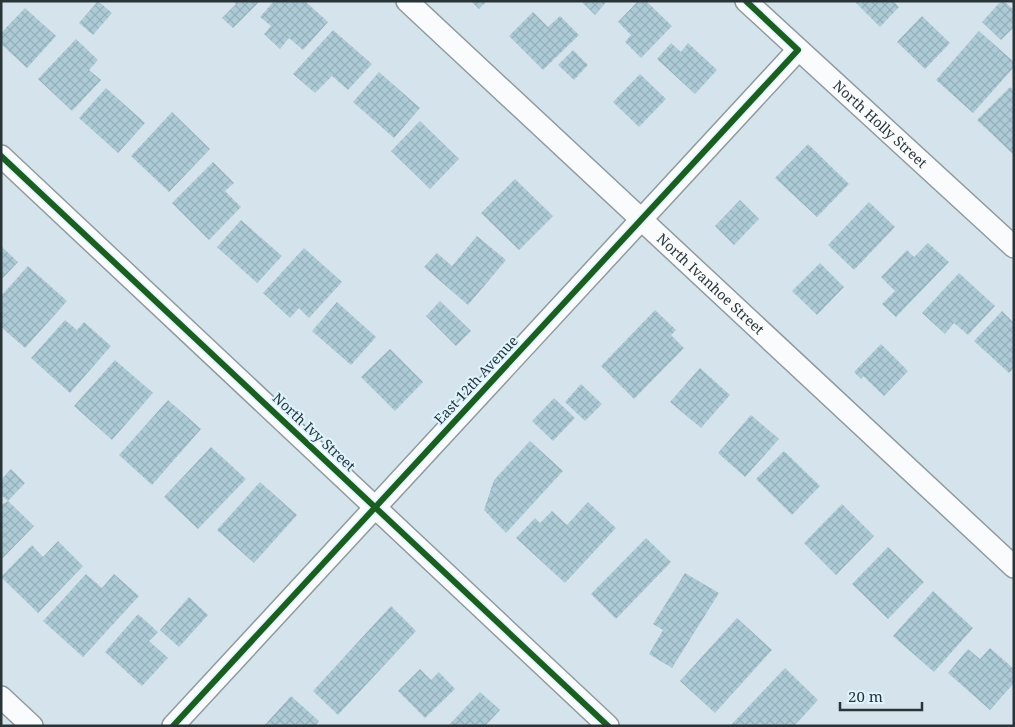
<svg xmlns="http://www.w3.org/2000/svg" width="1015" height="727" viewBox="0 0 1015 727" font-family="'Noto Serif',serif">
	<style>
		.building { fill: url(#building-cross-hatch) }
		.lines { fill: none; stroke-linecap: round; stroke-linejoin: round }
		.street-casing { stroke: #909ba1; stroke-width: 24 }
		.street { stroke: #f9fbfc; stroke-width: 21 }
		.cycleway-casing { stroke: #def5fe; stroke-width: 9 }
		.cycleway { stroke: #1b5e20; stroke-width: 6 }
		.labels { text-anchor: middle; stroke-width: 4; stroke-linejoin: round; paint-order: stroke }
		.street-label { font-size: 14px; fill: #293439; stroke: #def5fe }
	</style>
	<defs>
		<pattern id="building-cross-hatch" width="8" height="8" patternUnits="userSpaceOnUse" patternTransform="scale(1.25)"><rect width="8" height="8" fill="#adcbd7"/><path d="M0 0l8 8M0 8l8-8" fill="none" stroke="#95afb9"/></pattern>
	</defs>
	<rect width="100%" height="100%" fill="#d5e4ec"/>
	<g class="building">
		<path d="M98,1L112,13L93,35L79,23Z"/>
		<path d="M233,1H260L233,28L222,18L236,4Z"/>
		<path d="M274,1H305L328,22L303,50L289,38L280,49L264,34L271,26L260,17Z"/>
		<path d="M471,1H487L479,9Z"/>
		<path d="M581,1H607L595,15Z"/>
		<path d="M638,1H646L672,26L641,58L625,42L631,35L618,22Z"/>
		<path d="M854,1H893L899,7L880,27Z"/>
		<path d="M1001,1H1004L1014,10V27L1001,40L982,22Z"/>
		<path d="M25,8L56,36L27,68L1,44V33Z"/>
		<path d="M533,12L548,27L560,16L579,35L543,70L509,36Z"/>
		<path d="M922,16L950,43L925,69L897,42Z"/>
		<path d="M333,30L372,64L348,90L332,76L315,93L293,74Z"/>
		<path d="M979,31L1014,62V67L973,113L936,80Z"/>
		<path d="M76,39L98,60L89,70L101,80L72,111L38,79Z"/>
		<path d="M671,43L681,52L688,43L717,70L695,94L657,59Z"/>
		<path d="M573,50L588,65L574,80L558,65Z"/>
		<path d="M379,72L420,108L394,138L353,102Z"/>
		<path d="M640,74L666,99L639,127L613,102Z"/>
		<path d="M1010,87L1014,91V155L977,120Z"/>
		<path d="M106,88L145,123L118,153L79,118Z"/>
		<path d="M172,112L210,149L169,192L131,156Z"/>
		<path d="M420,121L459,159L430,189L391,151Z"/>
		<path d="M808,144L849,184L817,217L775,178Z"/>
		<path d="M213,162L234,183L225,191L241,207L209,240L172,203Z"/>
		<path d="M515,179L553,216L519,250L481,213Z"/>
		<path d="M740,200L759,219L734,245L715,226Z"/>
		<path d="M869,202L895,227L854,270L828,245Z"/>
		<path d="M241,220L282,256L257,283L217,247Z"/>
		<path d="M477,236L506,260L468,305L424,267L437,253L452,266Z"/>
		<path d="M928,243L949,262L896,317L882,304L895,291L881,277L907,250L914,257Z"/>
		<path d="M1,246L18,262L1,280Z"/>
		<path d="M304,248L342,282L309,318L299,308L290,318L263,293Z"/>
		<path d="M820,263L844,287L817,315L792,291Z"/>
		<path d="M28,266L67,301L25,348L1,327V296Z"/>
		<path d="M959,273L995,306L968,335L954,323L945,334L922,313Z"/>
		<path d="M440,301L471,331L456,346L426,316Z"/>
		<path d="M337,302L376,337L351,365L312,331Z"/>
		<path d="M655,310L676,330L671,335L684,348L634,399L601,366Z"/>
		<path d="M1002,311L1014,323V368L1009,373L974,341Z"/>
		<path d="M65,320L77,330L84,322L111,346L70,393L31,358Z"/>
		<path d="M881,344L908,371L884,396L863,376L861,379L854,372Z"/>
		<path d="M390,349L423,382L395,411L361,377Z"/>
		<path d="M115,360L153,393L112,440L74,406Z"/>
		<path d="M700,368L730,395L701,428L670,402Z"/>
		<path d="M581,384L602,404L585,421L565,402Z"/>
		<path d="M554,398L575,418L553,441L532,421Z"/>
		<path d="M168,400L201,429L152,485L119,455Z"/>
		<path d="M751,415L779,439L745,477L718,453Z"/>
		<path d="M530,441L563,471L506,533L484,510L494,480Z"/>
		<path d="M211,447L246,479L198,529L164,497Z"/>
		<path d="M784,451L820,486L792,515L756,479Z"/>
		<path d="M11,469L25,483L8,501L1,495V480Z"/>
		<path d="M260,482L297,515L254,563L217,530Z"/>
		<path d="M8,501L34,526L1,560V505Z"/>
		<path d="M588,502L616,528L565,583L516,538L535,518L540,523L552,511L567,525Z"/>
		<path d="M842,504L874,536L836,575L804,543Z"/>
		<path d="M646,538L671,562L616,619L591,594Z"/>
		<path d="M58,541L83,566L38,613L1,577L32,545L43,557Z"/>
		<path d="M888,547L924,582L888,619L852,584Z"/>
		<path d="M685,573L719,593L672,668L649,654L663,630L653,624Z"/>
		<path d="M86,574L102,588L114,574L139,596L83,657L43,621Z"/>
		<path d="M933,591L973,628L934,672L893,636Z"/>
		<path d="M189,597L208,615L179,647L160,630Z"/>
		<path d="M391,606L416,631L338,715L313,691Z"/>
		<path d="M138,614L158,632L149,641L168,658L142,686L105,652Z"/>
		<path d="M737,618L772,650L715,713L680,681Z"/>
		<path d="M990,648L1014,669V683L990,710L948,673L968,649L980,659Z"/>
		<path d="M785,668L818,700L794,726H730Z"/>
		<path d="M420,669L431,680L439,672L455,689L425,718L398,691Z"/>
		<path d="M480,692L500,710L485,726H448Z"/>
		<path d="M291,696L319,721L315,726H264Z"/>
	</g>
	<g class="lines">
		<defs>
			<g id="street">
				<path id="s1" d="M407,1L1014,567"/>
				<path id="s2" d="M746,1L1014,247"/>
				<path d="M1,156L608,726"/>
				<path d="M1,697L32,726"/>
				<path d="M173,726L798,50"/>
			</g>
		</defs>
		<use href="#street" class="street-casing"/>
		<use href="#street" class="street"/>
		<defs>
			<g id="cycleway">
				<path d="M1,156L608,726"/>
				<path d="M173,726L798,50L746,1"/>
			</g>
		</defs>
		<use href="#cycleway" class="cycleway-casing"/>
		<use href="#cycleway" class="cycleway"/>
	</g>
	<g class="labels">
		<g class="street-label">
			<text dy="5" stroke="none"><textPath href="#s2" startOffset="182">North Holly Street</textPath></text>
			<text dy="5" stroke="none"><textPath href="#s1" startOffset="415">North Ivanhoe Street</textPath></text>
			<text transform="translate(476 380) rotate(-47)" y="5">East 12th Avenue</text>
			<text transform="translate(314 432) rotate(43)" y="5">North Ivy Street</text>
		</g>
	</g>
	<rect width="1015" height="727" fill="none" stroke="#293439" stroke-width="5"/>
	<path d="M840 702v8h82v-8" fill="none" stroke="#293439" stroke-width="2.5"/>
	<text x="848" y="702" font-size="15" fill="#293439" stroke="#def5fe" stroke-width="4" paint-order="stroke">20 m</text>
</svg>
